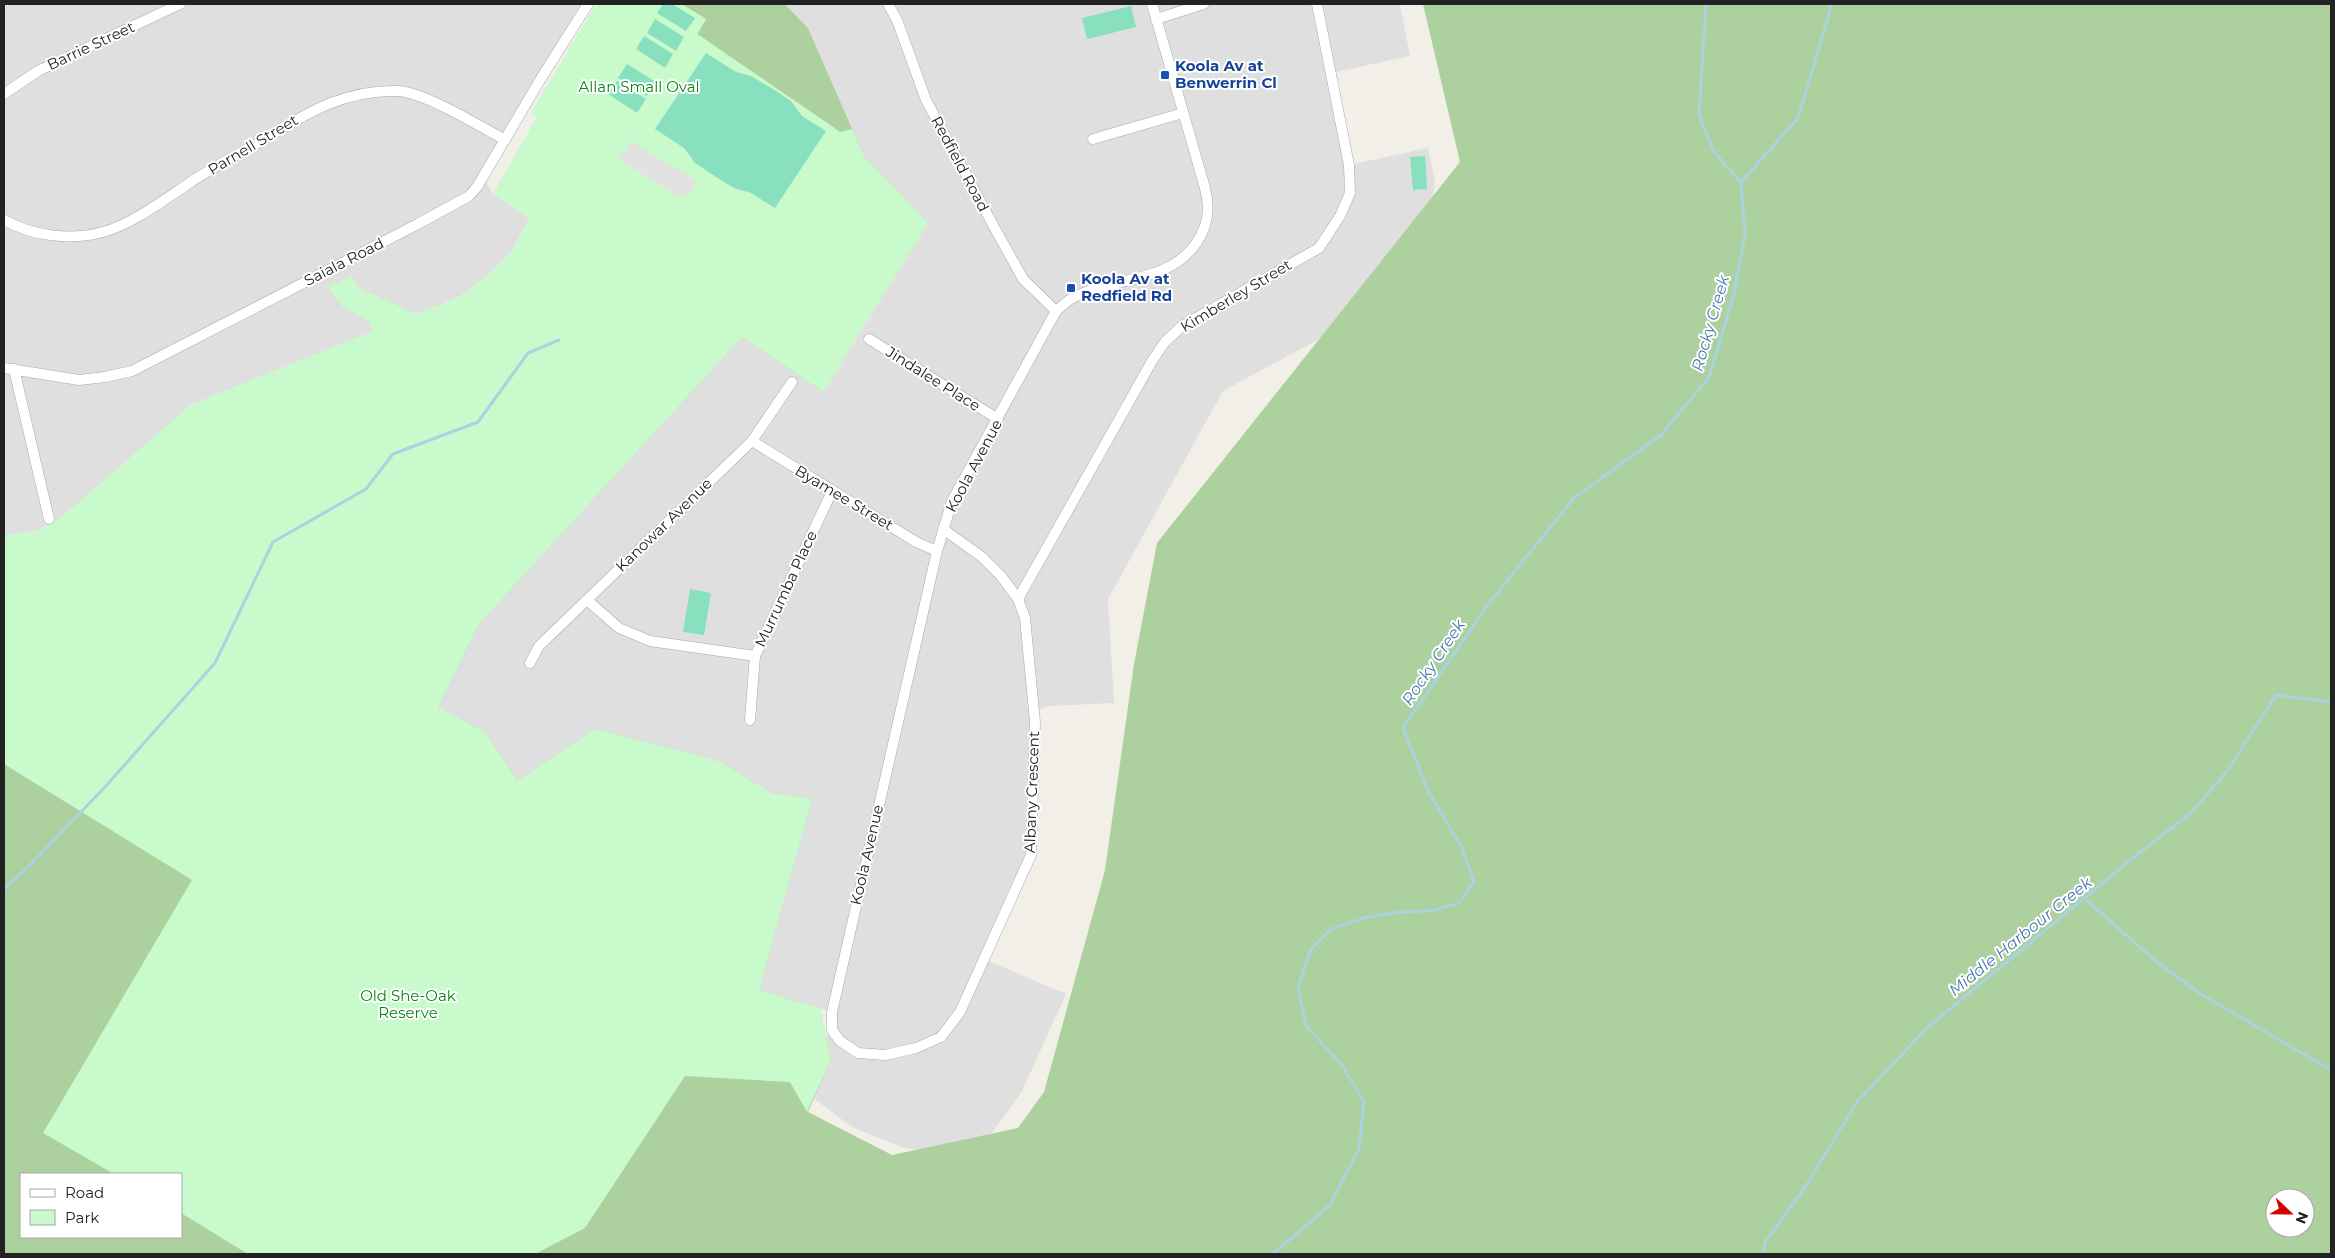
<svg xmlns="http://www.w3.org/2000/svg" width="2335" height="1258" viewBox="0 0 2335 1258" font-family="Montserrat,sans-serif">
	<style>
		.residential { fill: #e0dfdf }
		.forest { fill: #add19e; fill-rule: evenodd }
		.park { fill: #c8facc }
		.pitch { fill: #88e0be }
		.parking { fill: #e2e2e2 }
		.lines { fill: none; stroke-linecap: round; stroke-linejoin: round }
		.stream { stroke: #aad3df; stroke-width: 3 }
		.minor-casing { stroke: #a9a9a9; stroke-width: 11 }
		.minor { stroke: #fff; stroke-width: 10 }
		.transit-dot { fill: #1a4fb4; stroke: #fff; stroke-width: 2 }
		.labels { text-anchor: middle; stroke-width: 4; stroke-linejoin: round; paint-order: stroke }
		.street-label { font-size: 15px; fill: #222; stroke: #fff }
		.transit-label { font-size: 15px; font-weight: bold; fill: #164399; stroke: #fff; text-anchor: start }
		.park-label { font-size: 15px; fill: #0c8416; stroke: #fff }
		.water-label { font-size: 16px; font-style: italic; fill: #4a7aab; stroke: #fff }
	</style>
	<rect width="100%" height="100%" fill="#f2efe9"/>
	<g class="residential">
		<path d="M4,4H588L483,177L493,194L530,218L510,253L482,280L459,297L416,314L4,567Z"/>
		<path d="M786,4H1400L1410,56L1331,73L1349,165L1428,148L1435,182L1432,203L1376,308L1223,391L1108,599L1114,703L1048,706L1034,712L1031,855L984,959L1066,994L1022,1091L987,1140L950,1153L904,1148L852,1127L797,1086L831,1030L832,1012L759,990L812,799L772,793L719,761L595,729L517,781L485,732L438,707L479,624L742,337L824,392L928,224L864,156L808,28Z"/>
	</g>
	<path class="forest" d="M681,4H785L808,28L864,156L928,223L823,392L742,337L479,624L438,707L485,732L517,781L595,729L719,761L772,793L812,799L759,990L820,1008L831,1060L808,1112L892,1155L1018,1128L1044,1092L1105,870L1134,664L1157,543L1460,162L1423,4H2331V1254H4V573L367,342L840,132L697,34L706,19ZM21,1174H181V1237H21ZM2275,1198H2305V1228H2275Z"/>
	<path class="park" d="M596,4H681L706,19L697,34L840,132L852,129L864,156L928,223L823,392L742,337L479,624L438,707L485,732L517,781L595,729L719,761L772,793L812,799L759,990L820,1008L831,1060L807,1112L790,1082L685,1076L585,1228L535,1254H248L181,1213V1174H114L43,1133L192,880L4,764V535L35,531L59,519L192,404L373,331L369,321L343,307L328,287L352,276L359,288L416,314L459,297L482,280L510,253L530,219L493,194L537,117L531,113Z"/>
	<g class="pitch">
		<path d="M663,4H672L695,18L686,31L657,13Z"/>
		<path d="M1131,6L1136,27L1087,39L1082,18Z"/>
		<path d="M655,19L684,37L676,51L647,33Z"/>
		<path d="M644,36L673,54L665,68L636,49Z"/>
		<path d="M706,53L736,72L751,76L773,89L791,101L802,116L826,131L775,208L751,193L734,188L716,177L695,163L684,148L655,129Z"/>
		<path d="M627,64L656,82L647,96L618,78Z"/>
		<path d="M617,81L646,99L637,113L608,94Z"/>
		<path d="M1425,156L1427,189L1413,190L1410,157Z"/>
		<path d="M690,589L711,593L704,635L683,632Z"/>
	</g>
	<path class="parking" d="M631,141L697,181L688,196L684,194L681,198L619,160Z"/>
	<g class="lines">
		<g class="stream">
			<path d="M1741,182L1798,118L1832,4"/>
			<path d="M4,889L29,866L105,787L215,663L273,542L366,489L393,454L478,422L528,353L559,340"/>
			<path d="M2085,899L2157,962L2199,993L2331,1070"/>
			<path d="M1273,1254L1330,1205L1359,1149L1364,1102L1342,1065L1306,1026L1298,988L1311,949L1331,929L1364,918L1398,912L1431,911L1459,903L1474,882L1462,848L1428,791L1403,728L1486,607L1574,498L1661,435L1709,377L1734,294L1745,235L1741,182L1714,152L1699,115L1706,4"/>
			<path d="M1763,1254L1765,1242L1804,1189L1857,1102L1928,1027L2129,861L2192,812L2227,771L2276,695L2331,702"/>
		</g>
		<defs>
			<g id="minor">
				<path d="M888,4L897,20L926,100L993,225L1023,279L1056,311"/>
				<path d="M1156,19L1204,4"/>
				<path d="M4,94L38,71L180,4"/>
				<path d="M1093,139L1183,113"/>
				<path d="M4,220C33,236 70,241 103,232C130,225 164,200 188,184C210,169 233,157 256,144C303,116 341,89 399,91C425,93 480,126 505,140"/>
				<path d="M869,339L998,419"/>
				<path d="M4,368L79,380L105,377L132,371L416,225L469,196L477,187L540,80L588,4"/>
				<path d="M14,369L49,519"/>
				<path d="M752,441L916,542L937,551"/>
				<path d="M943,529L982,557L1001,576L1018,599L1025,618L1035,722L1031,855L960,1012L941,1037L916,1048L885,1055L858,1053L840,1041L832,1030V1012L937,551L952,501L1056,311C1061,307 1066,302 1071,299C1110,276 1169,285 1197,242C1209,224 1210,207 1205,188L1152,4"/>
				<path d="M1018,599L1152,361L1165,342L1182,326L1319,248L1340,216L1350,193L1349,165L1317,4"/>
				<path d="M587,600L619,628L650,641L755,656"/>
				<path d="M530,663L539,646L752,441L792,382"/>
				<path d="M750,720L755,656L832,491"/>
			</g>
		</defs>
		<use href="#minor" class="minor-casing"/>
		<use href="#minor" class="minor"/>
	</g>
	<g class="transit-dot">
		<rect x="1160" y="70" width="10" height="10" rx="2.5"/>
		<rect x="1066" y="283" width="10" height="10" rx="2.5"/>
	</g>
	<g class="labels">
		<g class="street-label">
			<text transform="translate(91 46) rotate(-25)" y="5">Barrie Street</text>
			<text transform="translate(253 145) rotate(-31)" y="5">Parnell Street</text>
			<text transform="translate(960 164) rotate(62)" y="5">Redfield Road</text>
			<text transform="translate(344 262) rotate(-27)" y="5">Saiala Road</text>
			<text transform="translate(1236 296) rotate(-31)" y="5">Kimberley Street</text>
			<text transform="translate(933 379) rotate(32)" y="5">Jindalee Place</text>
			<text transform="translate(974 466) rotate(-62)" y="5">Koola Avenue</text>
			<text transform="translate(844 498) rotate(31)" y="5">Byamee Street</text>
			<text transform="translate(664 525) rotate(-44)" y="5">Kanowar Avenue</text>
			<text transform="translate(786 589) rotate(-65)" y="5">Murrumba Place</text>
			<text transform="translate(1032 792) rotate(-88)" y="5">Albany Crescent</text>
			<text transform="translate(867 855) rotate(-77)" y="5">Koola Avenue</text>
		</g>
		<g class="transit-label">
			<text x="1175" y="71">Koola Av at<tspan x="1175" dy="17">Benwerrin Cl</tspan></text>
			<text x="1081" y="284">Koola Av at<tspan x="1081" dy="17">Redfield Rd</tspan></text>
		</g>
		<g class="park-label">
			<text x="639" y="92">Allan Small Oval</text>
			<text x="408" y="1001">Old She-Oak<tspan x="408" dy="17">Reserve</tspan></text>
		</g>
		<g class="water-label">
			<text transform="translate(1710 323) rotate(-74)" y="6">Rocky Creek</text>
			<text transform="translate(1433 662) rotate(-56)" y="6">Rocky Creek</text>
			<text transform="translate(2020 936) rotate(-39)" y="6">Middle Harbour Creek</text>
		</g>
	</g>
	<rect width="2335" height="1258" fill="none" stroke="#222222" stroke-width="10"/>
	<rect x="20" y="1173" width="162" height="65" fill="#ffffff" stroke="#a7a7a7"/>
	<rect x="30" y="1189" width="25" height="8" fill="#ffffff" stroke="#a7a7a7"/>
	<text x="65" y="1198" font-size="15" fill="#222222">Road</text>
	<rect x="30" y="1210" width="25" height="15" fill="#c8facc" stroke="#a7a7a7"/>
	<text x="65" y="1223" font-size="15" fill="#222222">Park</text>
	<g transform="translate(2290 1213) rotate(112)"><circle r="24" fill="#ffffff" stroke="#a7a7a7"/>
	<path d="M0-4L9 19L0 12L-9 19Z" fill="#d40000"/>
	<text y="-8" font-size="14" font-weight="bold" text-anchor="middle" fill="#222222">N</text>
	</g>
</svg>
